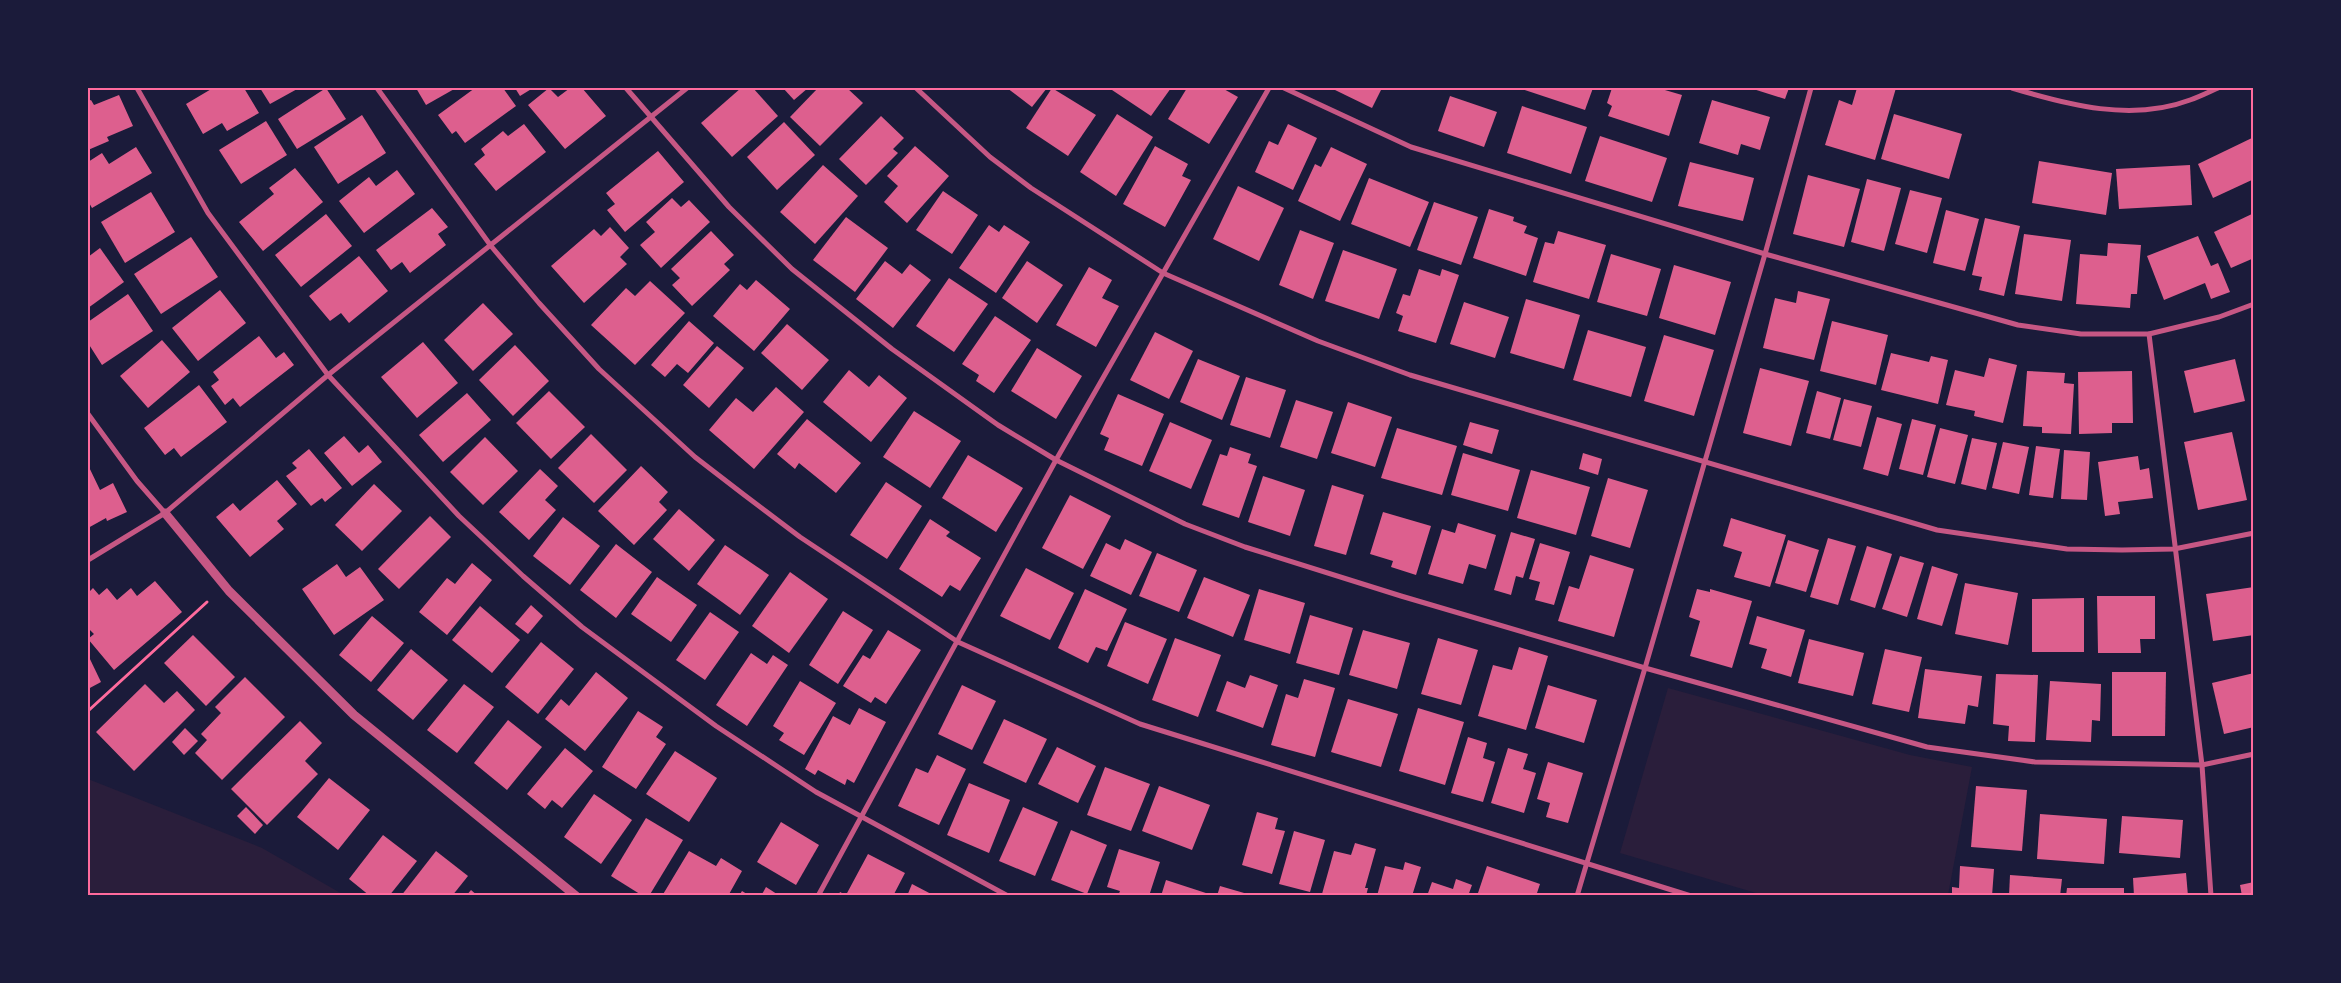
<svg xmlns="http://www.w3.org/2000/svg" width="2341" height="983" viewBox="0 0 2341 983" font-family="'Space Grotesk',sans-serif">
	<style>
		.green { fill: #2a1e3b }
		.building { fill: #dd5f8e }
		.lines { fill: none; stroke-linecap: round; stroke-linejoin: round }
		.path { stroke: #ff6b9d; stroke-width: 3 }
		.minor { stroke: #c65784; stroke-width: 5 }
		.tertiary { stroke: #c65784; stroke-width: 9 }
		.neatline { fill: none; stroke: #ff6b9d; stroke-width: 2 }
	</style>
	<rect width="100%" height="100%" fill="#1b1b3a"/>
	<g class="green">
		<path d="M1668,688L1910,755L1972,767L1948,895H1763L1620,853Z"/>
		<path d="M88,779L262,848L344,895H88Z"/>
	</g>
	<g class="building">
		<path d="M213,88H244L259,113L227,131L222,123L203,134L186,104Z"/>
		<path d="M260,88H299L270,104Z"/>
		<path d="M326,88L346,119L297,149L278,119Z"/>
		<path d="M416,88H456L426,105Z"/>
		<path d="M475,88H503L516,106L465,143L456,131L452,134L438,115Z"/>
		<path d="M515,88H533L520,96Z"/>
		<path d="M549,88L558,97L570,88H582L606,116L565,149L528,105Z"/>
		<path d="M741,88H753L778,116L732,157L701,123Z"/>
		<path d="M783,88H808L794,100Z"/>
		<path d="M818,88H847L863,103L820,146L790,117Z"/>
		<path d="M1007,88H1047L1032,107Z"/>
		<path d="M1052,88L1096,115L1068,156L1026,128Z"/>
		<path d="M1109,88H1171L1151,116Z"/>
		<path d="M1187,88H1222L1238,97L1209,144L1168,119Z"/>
		<path d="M1336,88H1382L1372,108L1335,90Z"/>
		<path d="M1519,88H1593L1585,110Z"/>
		<path d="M1612,88H1658L1682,95L1669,136L1608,116L1612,106L1607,103Z"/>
		<path d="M1750,88H1789L1785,99Z"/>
		<path d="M1857,88H1896L1875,160L1825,145L1839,100L1852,105Z"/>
		<path d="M119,95L133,126L107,137L109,141L88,150V101L91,100L94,105Z"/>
		<path d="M1450,96L1497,112L1484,147L1438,131Z"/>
		<path d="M1712,100L1770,117L1760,150L1741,144L1738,155L1699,143Z"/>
		<path d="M1522,106L1587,127L1571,174L1507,153Z"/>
		<path d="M1117,114L1153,137L1116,196L1080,172Z"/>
		<path d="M1894,114L1962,134L1949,179L1881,159Z"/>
		<path d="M362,115L386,153L338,184L314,147Z"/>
		<path d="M881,116L904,138L893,149L898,153L866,185L839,159Z"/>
		<path d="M266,121L287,155L241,184L219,150Z"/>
		<path d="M784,122L815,155L777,190L747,157Z"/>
		<path d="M524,124L546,152L496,191L474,164L485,155L481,149L503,131L508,136Z"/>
		<path d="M1288,124L1317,138L1293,190L1255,172L1269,141L1278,145Z"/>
		<path d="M1600,136L1667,158L1652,202L1585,181Z"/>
		<path d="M2254,137V179L2213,198L2198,164Z"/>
		<path d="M915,146L949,176L907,223L884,202L898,186L887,176Z"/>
		<path d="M1155,146L1188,164L1182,176L1191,180L1165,227L1123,204Z"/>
		<path d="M136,147L152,173L92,208L88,201V162L102,153L109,164Z"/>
		<path d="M1331,147L1367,164L1340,221L1298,201L1315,164L1321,167Z"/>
		<path d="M658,151L684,182L625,232L607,210L615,204L606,193Z"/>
		<path d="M2039,161L2112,173L2106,215L2032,203Z"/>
		<path d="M1690,162L1754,178L1743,221L1678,206Z"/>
		<path d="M823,165L858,196L815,244L780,212Z"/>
		<path d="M2190,165L2192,205L2119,209L2116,169Z"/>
		<path d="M295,168L323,202L263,251L239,222L274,194L269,188Z"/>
		<path d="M397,170L415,194L364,233L339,201L369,177L376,186Z"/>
		<path d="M1808,175L1860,189L1844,247L1793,234Z"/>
		<path d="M1369,178L1429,202L1410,247L1351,224Z"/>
		<path d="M1867,179L1901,188L1884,251L1851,242Z"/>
		<path d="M1238,186L1284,208L1259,261L1213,239Z"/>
		<path d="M1910,190L1942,198L1927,253L1895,244Z"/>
		<path d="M943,191L978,215L952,254L916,230Z"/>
		<path d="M151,192L175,232L125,263L101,222Z"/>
		<path d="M672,198L681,207L689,200L710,222L661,268L640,245L655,232L646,222Z"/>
		<path d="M1434,202L1478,217L1461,265L1417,250Z"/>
		<path d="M432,208L448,227L438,234L446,245L410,273L402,262L391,270L376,250Z"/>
		<path d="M1489,209L1514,217L1513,221L1527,226L1524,233L1538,238L1526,276L1473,258Z"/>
		<path d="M1946,210L1979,219L1965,271L1933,263Z"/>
		<path d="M2254,213V258L2231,268L2214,232Z"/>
		<path d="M326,214L352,246L301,287L275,255Z"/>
		<path d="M846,217L888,248L855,292L813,260Z"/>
		<path d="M1985,218L2020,226L2004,296L1979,290L1982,277L1972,275Z"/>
		<path d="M989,225L999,232L1004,225L1030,242L996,293L959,268Z"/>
		<path d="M610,227L629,248L620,257L627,264L584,303L551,266L594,229L601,236Z"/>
		<path d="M1300,230L1334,243L1313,299L1279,285Z"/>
		<path d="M711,231L734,255L724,264L730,270L692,306L672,285L680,278L671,269Z"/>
		<path d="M1558,231L1606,245L1589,299L1533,282L1545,242L1554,244Z"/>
		<path d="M2024,234L2071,240L2062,301L2015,294Z"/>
		<path d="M2198,236L2211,266L2218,263L2230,292L2211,299L2205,283L2164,300L2147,256Z"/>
		<path d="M191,237L218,277L161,314L134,274Z"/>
		<path d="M2108,243L2141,245L2137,294H2131L2130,308L2076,304L2080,254L2107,256Z"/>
		<path d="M100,248L124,282L88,308V257Z"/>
		<path d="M1343,250L1397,269L1379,319L1325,301Z"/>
		<path d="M1611,254L1661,269L1647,316L1597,302Z"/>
		<path d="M359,256L388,291L349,323L341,313L330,321L309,296Z"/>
		<path d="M885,261L902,274L910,264L931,280L893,328L856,299Z"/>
		<path d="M1027,261L1063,285L1037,323L1002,298Z"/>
		<path d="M1674,265L1731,282L1715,335L1659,318Z"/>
		<path d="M1089,267L1112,280L1102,298L1119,306L1096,347L1056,325Z"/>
		<path d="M1419,269L1440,276L1442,269L1459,275L1436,343L1398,331L1403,316L1396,313L1403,294L1410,296Z"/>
		<path d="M949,278L988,304L954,352L916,326Z"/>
		<path d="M756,280L790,309L754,351L713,316L740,284L747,290Z"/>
		<path d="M650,281L685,313L635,365L591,325L626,288L635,296Z"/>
		<path d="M220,290L246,323L198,361L172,328Z"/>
		<path d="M1798,291L1830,299L1814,360L1763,348L1775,298L1796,303Z"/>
		<path d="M128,294L153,331L102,365L88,343V334L90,332L88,322Z"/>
		<path d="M1526,299L1580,315L1564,369L1510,353Z"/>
		<path d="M1464,302L1509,317L1495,358L1450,344Z"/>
		<path d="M483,303L513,334L473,371L444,340Z"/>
		<path d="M995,316L1031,340L994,393L976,381L979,375L962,364Z"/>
		<path d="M689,321L714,343L688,373L677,364L665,377L651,365Z"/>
		<path d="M1832,321L1888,335L1876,385L1820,371Z"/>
		<path d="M787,324L829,360L802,390L761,353Z"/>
		<path d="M1588,330L1646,347L1631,397L1573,380Z"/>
		<path d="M1155,332L1193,351L1169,399L1130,380Z"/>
		<path d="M1664,335L1714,350L1694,416L1644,401Z"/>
		<path d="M259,336L276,358L284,352L294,365L240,407L233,398L225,405L211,386L219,380L213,372Z"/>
		<path d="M162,340L190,372L148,408L120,376Z"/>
		<path d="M423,342L458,383L417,418L381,377Z"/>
		<path d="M515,345L549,381L513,416L479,380Z"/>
		<path d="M717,346L744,368L709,408L683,385Z"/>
		<path d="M1037,348L1082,376L1056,419L1011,391Z"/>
		<path d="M1891,353L1929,362L1931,356L1948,360L1938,404L1881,390Z"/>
		<path d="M1989,358L2017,365L2003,423L1974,416L1975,411L1946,405L1955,370L1984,377Z"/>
		<path d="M1198,359L1240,376L1222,420L1180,402Z"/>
		<path d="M2235,359L2245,401L2194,413L2184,371Z"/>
		<path d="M1760,368L1809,381L1791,446L1743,433Z"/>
		<path d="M849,370L869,387L879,375L907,398L871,442L823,402Z"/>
		<path d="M2027,371L2065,373L2064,383L2074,384L2071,434L2042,433V427L2023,426Z"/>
		<path d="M2132,371L2133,423H2112V433L2079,434L2078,372Z"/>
		<path d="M1246,377L1286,390L1270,438L1230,425Z"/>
		<path d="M199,385L227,422L181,457L174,448L165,455L144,428Z"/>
		<path d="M776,387L804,412L754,469L709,430L736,398L753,412Z"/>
		<path d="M549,391L585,427L551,459L516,423Z"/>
		<path d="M1817,391L1841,398L1830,439L1806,433Z"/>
		<path d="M467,393L491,420L443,462L419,435Z"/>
		<path d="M1118,394L1164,414L1142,466L1104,450L1109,438L1100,434Z"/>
		<path d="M1844,399L1872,406L1861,447L1833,440Z"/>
		<path d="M1296,400L1333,412L1317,459L1280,447Z"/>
		<path d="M1348,402L1392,417L1375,467L1331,453Z"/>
		<path d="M914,411L961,441L930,488L883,457Z"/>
		<path d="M1877,417L1902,424L1888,476L1863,469Z"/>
		<path d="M807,419L861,463L836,493L799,463L795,469L777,454Z"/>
		<path d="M1912,419L1936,425L1923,475L1899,469Z"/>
		<path d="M1170,422L1212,440L1191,489L1149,471Z"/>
		<path d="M1470,422L1499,430L1492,454L1463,445Z"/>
		<path d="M1397,428L1457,446L1442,495L1381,478Z"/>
		<path d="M1940,428L1968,435L1955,484L1927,477Z"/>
		<path d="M2232,432L2247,500L2198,510L2184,442Z"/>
		<path d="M591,434L627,470L594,503L558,468Z"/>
		<path d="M344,436L359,453L368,445L382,462L352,486L324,453Z"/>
		<path d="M485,437L518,471L483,505L450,472Z"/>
		<path d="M1972,438L1997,443L1986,490L1961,484Z"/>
		<path d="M2003,442L2029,447L2019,494L1992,488Z"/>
		<path d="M2036,446L2060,449L2053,498L2029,495Z"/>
		<path d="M1230,447L1251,454L1248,463L1257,466L1239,518L1202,505L1220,454L1227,456Z"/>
		<path d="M309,449L342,488L325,502L322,498L311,506L286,476L297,468L292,463Z"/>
		<path d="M2064,450L2090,452L2087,500L2061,499Z"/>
		<path d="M1463,453L1520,470L1508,511L1451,495Z"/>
		<path d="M1583,453L1602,459L1598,475L1579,469Z"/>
		<path d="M968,455L1023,488L996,532L942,498Z"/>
		<path d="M2138,456L2140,470L2149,468L2153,498L2118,502L2120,514L2105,516L2098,462Z"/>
		<path d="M88,465L100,490L113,483L127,512L107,521L106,518L88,528Z"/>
		<path d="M641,466L668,492L659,502L667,510L634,545L598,511Z"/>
		<path d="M540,469L558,486L545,500L556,510L529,540L499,512Z"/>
		<path d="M1531,470L1590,487L1576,535L1517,518Z"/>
		<path d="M1263,476L1305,490L1290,536L1248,522Z"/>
		<path d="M1608,478L1648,490L1630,548L1591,536Z"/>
		<path d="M277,480L297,504L277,521L284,529L250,557L216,517L233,503L240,511Z"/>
		<path d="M886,482L922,506L887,559L850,535Z"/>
		<path d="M374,484L402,511L362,551L335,525Z"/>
		<path d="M1332,485L1364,495L1346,555L1314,546Z"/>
		<path d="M1070,495L1111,516L1083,569L1042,548Z"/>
		<path d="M679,509L715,540L689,571L653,539Z"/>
		<path d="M1383,512L1431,526L1416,575L1391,567L1393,561L1370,554Z"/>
		<path d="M430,516L451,537L399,589L378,569Z"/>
		<path d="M563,517L600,546L570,585L533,556Z"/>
		<path d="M1731,518L1786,535L1770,587L1734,577L1742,552L1723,546Z"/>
		<path d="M930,519L950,532L946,536L981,558L960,591L950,585L942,597L899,569Z"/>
		<path d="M1458,523L1496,535L1486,569L1469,564L1463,584L1428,574L1442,529L1455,533Z"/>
		<path d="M1511,532L1535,539L1523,578L1516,576L1511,595L1494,590Z"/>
		<path d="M1828,538L1856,546L1838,605L1810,597Z"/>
		<path d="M1125,539L1152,552L1131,595L1090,576L1106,543L1120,550Z"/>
		<path d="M1788,540L1819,550L1806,592L1775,583Z"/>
		<path d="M1540,543L1570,552L1554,605L1535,600L1540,582L1529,579Z"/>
		<path d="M616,544L652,572L616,618L580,590Z"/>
		<path d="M725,545L769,575L740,615L697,584Z"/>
		<path d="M1867,546L1892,554L1875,608L1850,600Z"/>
		<path d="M1157,553L1197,570L1179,612L1139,596Z"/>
		<path d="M1590,555L1634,569L1614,637L1558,621L1569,586L1579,589Z"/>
		<path d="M1900,556L1924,563L1907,617L1882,609Z"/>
		<path d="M472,563L492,580L447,635L419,612L447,578L455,584Z"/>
		<path d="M337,564L346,577L360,567L384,600L334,635L302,589Z"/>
		<path d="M1932,566L1958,574L1942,626L1917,619Z"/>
		<path d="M1026,568L1074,593L1050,640L1000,616Z"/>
		<path d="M790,572L828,599L789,653L752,626Z"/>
		<path d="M657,577L697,605L671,642L631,614Z"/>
		<path d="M1204,577L1250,595L1233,637L1187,618Z"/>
		<path d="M155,581L182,612L114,670L88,639L94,634L88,628V593L93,588L99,595L107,588L117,600L131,588L137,596Z"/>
		<path d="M1965,583L2018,593L2008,645L1955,634Z"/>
		<path d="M2254,587V635L2213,641L2206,594Z"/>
		<path d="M1085,589L1127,609L1107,651L1096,647L1088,663L1058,648Z"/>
		<path d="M1259,589L1305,603L1290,654L1244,640Z"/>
		<path d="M1697,589L1710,592V589L1752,601L1732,668L1690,656L1700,621L1689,617Z"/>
		<path d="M2097,596H2155V639H2140L2141,653H2098Z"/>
		<path d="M2084,598V652H2032V599Z"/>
		<path d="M531,605L543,616L528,634L515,624Z"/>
		<path d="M480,606L520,640L492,673L452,640Z"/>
		<path d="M843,611L873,630L838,684L809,665Z"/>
		<path d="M710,612L739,632L705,680L676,660Z"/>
		<path d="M1310,615L1353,628L1339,675L1296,663Z"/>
		<path d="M372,616L404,643L371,682L339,655Z"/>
		<path d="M1757,616L1805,630L1791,677L1761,668L1767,649L1749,644Z"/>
		<path d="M1125,622L1167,639L1148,684L1107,666Z"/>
		<path d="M888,630L921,650L886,704L875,697L871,703L843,686L863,655L870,659Z"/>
		<path d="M1363,630L1410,643L1397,689L1349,675Z"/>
		<path d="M193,635L235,677L206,706L164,663Z"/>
		<path d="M1175,638L1221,655L1198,717L1152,700Z"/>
		<path d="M1438,638L1478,650L1461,705L1421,694Z"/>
		<path d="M1809,639L1864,653L1853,696L1798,683Z"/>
		<path d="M541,642L574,669L538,714L505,687Z"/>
		<path d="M1519,647L1548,656L1526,730L1478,716L1493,665L1512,670Z"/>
		<path d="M411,649L448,680L413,720L377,690Z"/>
		<path d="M1885,649L1922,657L1909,712L1872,704Z"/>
		<path d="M751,653L767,664L773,655L788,665L747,726L716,705Z"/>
		<path d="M88,655L101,682L88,689Z"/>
		<path d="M1925,669L1982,676L1978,707L1968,705L1965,724L1918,718Z"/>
		<path d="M596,672L628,698L585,751L545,719L561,699L569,706Z"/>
		<path d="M2112,672H2166L2165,736H2112Z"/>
		<path d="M2254,673V727L2224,734L2212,683Z"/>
		<path d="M1996,674L2038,675L2035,742L2008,741L2009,726L1993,724Z"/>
		<path d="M1250,675L1278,685L1263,728L1216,711L1227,681L1245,688Z"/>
		<path d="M245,677L285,717L222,780L195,753L207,740L201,734L221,713L215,707Z"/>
		<path d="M1304,679L1335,688L1315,757L1271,745L1286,694L1298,698Z"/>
		<path d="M800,681L836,703L804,755L779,740L784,733L773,726Z"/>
		<path d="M2050,681L2101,684L2100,721L2092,720L2091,742L2046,740Z"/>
		<path d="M145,684L164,703L177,691L195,710L134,771L96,732Z"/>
		<path d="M464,684L494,707L457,753L427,730Z"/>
		<path d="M962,685L996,701L972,750L938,734Z"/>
		<path d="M1548,685L1597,700L1584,743L1535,728Z"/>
		<path d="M1348,699L1398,714L1381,767L1331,752Z"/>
		<path d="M859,708L886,722L854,783L847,779L845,785L818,770L815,775L805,769L833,716L850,725Z"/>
		<path d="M1418,708L1464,722L1445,785L1399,771Z"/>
		<path d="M638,711L663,727L656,737L666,744L636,789L602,767Z"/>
		<path d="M1004,719L1047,739L1026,783L983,763Z"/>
		<path d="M508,720L542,747L507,790L474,763Z"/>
		<path d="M300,721L322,743L305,761L318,774L267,825L231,789Z"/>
		<path d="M185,728L198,741L184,755L172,742Z"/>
		<path d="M1468,737L1487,743L1483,758L1495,762L1483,802L1451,793Z"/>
		<path d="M1057,747L1096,766L1078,803L1038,784Z"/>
		<path d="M565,748L593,771L562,808L552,800L545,809L527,794Z"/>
		<path d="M1508,748L1528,754L1523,769L1536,773L1524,813L1491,803Z"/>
		<path d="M675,751L717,778L689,822L646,794Z"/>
		<path d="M937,755L966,769L939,825L898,806L916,768L928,773Z"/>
		<path d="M1548,762L1583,773L1568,823L1546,817L1550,803L1537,799Z"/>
		<path d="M1105,767L1150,784L1131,831L1087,815Z"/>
		<path d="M329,778L370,810L338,850L297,817Z"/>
		<path d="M969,783L1010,800L989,853L947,835Z"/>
		<path d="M1159,786L1210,805L1192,850L1142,831Z"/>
		<path d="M1976,786L2027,790L2022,851L1971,847Z"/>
		<path d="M594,794L632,820L601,864L564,837Z"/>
		<path d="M246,807L263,825L255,834L237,816Z"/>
		<path d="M1023,807L1058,822L1035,876L999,861Z"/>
		<path d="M1257,812L1278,818L1275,829L1285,831L1272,874L1242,865Z"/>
		<path d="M2040,814L2107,819L2104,864L2037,859Z"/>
		<path d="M2122,816L2183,820L2180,858L2119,853Z"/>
		<path d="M646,818L683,840L649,896H643L611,876Z"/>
		<path d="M781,822L819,845L796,885L757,862Z"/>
		<path d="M1071,830L1107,845L1087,894L1051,880Z"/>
		<path d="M1294,831L1325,840L1310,892L1279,884Z"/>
		<path d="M383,835L417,861L389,896H370L349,879Z"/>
		<path d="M1355,843L1376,849L1365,888H1368L1366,896L1322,894L1334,851L1351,855Z"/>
		<path d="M1119,849L1160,862L1149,896H1118L1120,891L1107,887Z"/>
		<path d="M436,851L468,876L452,896H401Z"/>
		<path d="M689,851L716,866L721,858L742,871L728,896H662Z"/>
		<path d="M868,854L905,873L893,896H838L840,892L846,895Z"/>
		<path d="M1405,862L1421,867L1412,896H1377L1385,866L1403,870Z"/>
		<path d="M1487,866L1540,884L1536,896H1477Z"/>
		<path d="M1960,866L1994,869L1992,896H1952V887L1959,888Z"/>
		<path d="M2186,873L2188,896H2134L2133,878Z"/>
		<path d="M2010,875L2062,879L2060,896H2009Z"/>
		<path d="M1456,879L1472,885L1468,896H1427L1432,882L1453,889Z"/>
		<path d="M1166,880L1212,895V896H1161Z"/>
		<path d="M2254,882V896H2242L2240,885Z"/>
		<path d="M912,884L935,896H907Z"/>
		<path d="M1220,886L1251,895V896H1217Z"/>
		<path d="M766,887L780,896H761Z"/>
		<path d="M2067,888H2124V896H2066Z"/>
		<path d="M471,890L478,896H466Z"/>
		<path d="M742,891L750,896H739Z"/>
	</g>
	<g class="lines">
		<path class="path" d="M88,711L207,602"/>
		<g class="minor">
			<path d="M137,88L208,213L328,375L459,516L523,576L582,627L716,726L816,792L1008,896"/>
			<path d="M377,88L491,246L539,303L599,369L695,457L743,494L800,537L958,642L1140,724L1691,896"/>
			<path d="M626,88L729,207L792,269L892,349L998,425L1056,460L1185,524L1245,547L1401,596L1645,668L1927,747L2035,762L2202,765L2254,754"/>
			<path d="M916,88L990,157L1031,188L1163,273L1318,341L1410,375L1937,530L2067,549L2122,550L2174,549L2254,533"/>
			<path d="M1284,88L1411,147L1765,254L2018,325L2081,334H2149L2219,317L2254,304"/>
			<path d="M2012,88C2068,105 2132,122 2190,100C2199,97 2209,92 2218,88"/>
			<path d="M2149,334L2202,765L2211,896"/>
			<path d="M88,414L137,481L165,513"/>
			<path d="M88,560L165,513L328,375L687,88"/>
			<path d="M818,896L1056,460L1269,88"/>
			<path d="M1577,896L1645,668L1765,254L1811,88"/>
		</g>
		<path class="tertiary" d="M165,513L229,591L354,715L576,896"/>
	</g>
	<rect width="2341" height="983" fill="none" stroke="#1b1b3a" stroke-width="178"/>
	<rect x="89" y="89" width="2163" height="805" class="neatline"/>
</svg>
